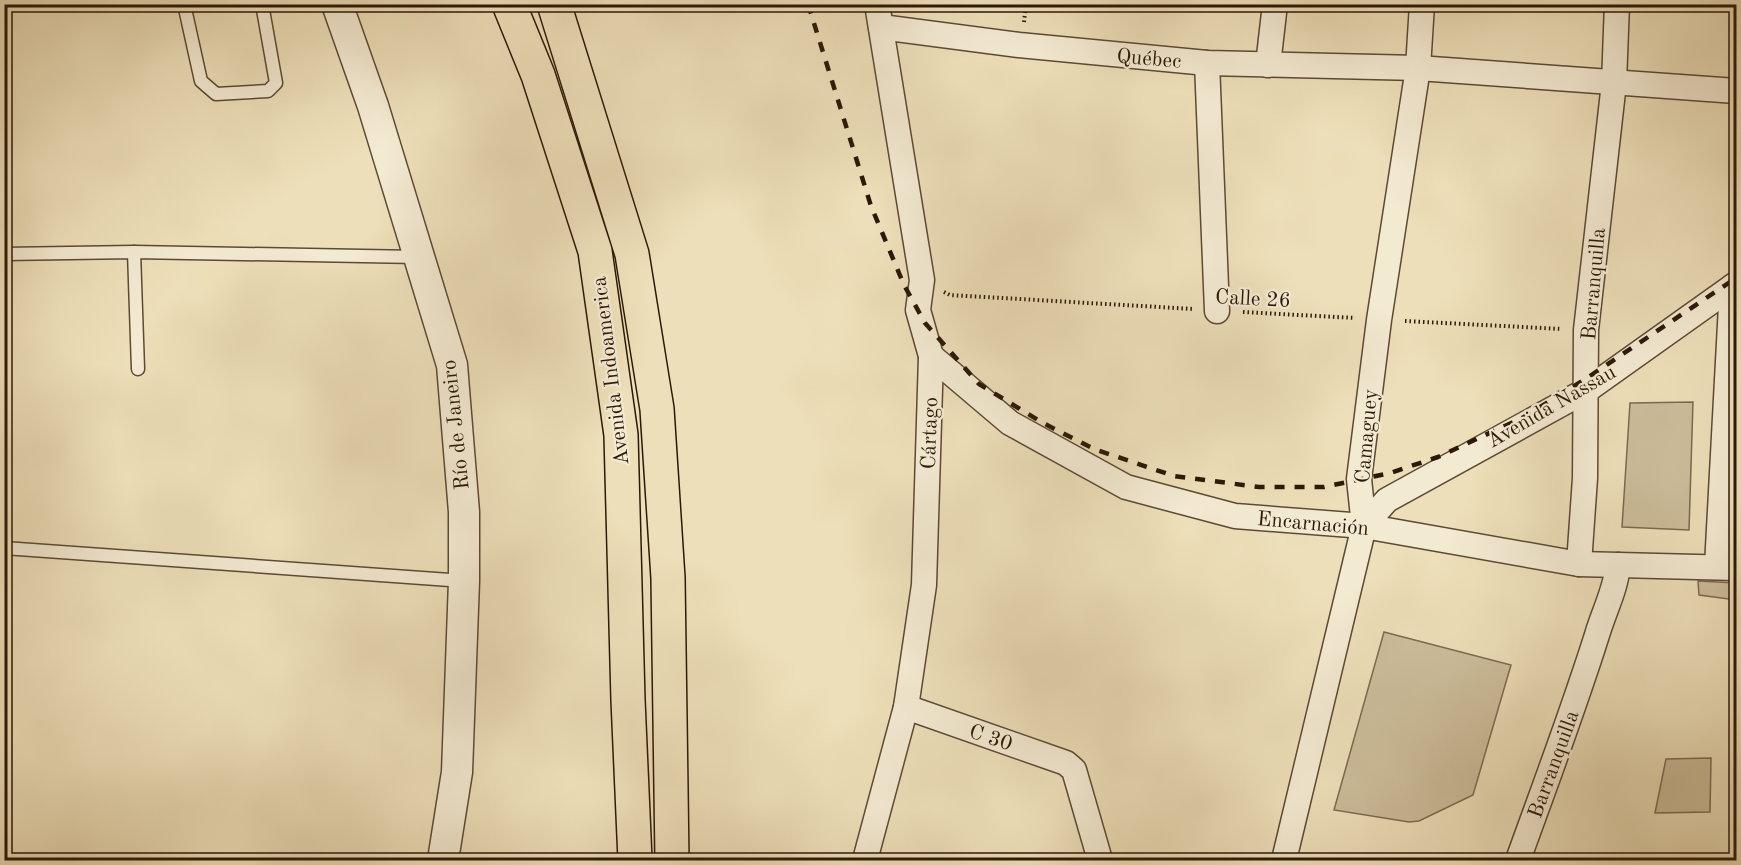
<svg xmlns="http://www.w3.org/2000/svg" width="1741" height="865" viewBox="0 0 1741 865" font-family="'Old Standard TT',serif">
	<style>
		.green { fill: #ccbd9b; stroke: #7c6a52; stroke-width: 1.5 }
		.lines { fill: none; stroke-linecap: round; stroke-linejoin: round }
		.service-casing { stroke: #5c4a34; stroke-width: 15 }
		.minor-casing { stroke: #5c4a34; stroke-width: 27 }
		.tertiary-casing { stroke: #5c4a34; stroke-width: 33 }
		.primary-casing { stroke: #2c1808; stroke-width: 36 }
		.path { stroke: #2c1808; stroke-width: 4; stroke-dasharray: 1.5 3; stroke-linecap: butt }
		.service { stroke: #f3ead2; stroke-width: 12 }
		.minor { stroke: #f3ead2; stroke-width: 24 }
		.tertiary { stroke: #f3ead2; stroke-width: 30 }
		.primary { stroke: #eddfb9; stroke-width: 33 }
		.rail { stroke: #2c1808; stroke-width: 4.5; stroke-dasharray: 10 10; stroke-linecap: butt }
		.labels { text-anchor: middle; stroke-width: 4.5; stroke-linejoin: round; paint-order: stroke }
		.street-label { font-size: 21px; fill: #2c1808; stroke: #f3ead2 }
	</style>
	<rect width="100%" height="100%" fill="#eddfb9"/>
	<filter id="stains"><feTurbulence type="fractalNoise" baseFrequency=".00333" numOctaves="4"/><feColorMatrix values="0 0 0 0 .2 0 0 0 0 .09 0 0 0 0 .02 0 0 0 .5 -.17"/></filter>
	<radialGradient id="worn" r=".72"><stop offset=".6" stop-color="#630" stop-opacity="0"/><stop offset="1" stop-color="#630" stop-opacity=".3"/></radialGradient>
	<g class="green">
		<path d="M1693,402L1689,530L1622,527L1630,403Z"/>
		<path d="M1698,581L1736,583V600L1699,595Z"/>
		<path d="M1384,632L1511,665L1473,795L1419,821L1409,822L1334,810Z"/>
		<path d="M1711,758L1710,812L1655,813L1666,759Z"/>
	</g>
	<g class="lines">
		<defs>
			<g id="service">
				<path d="M184,4L201,81L216,94L268,91L276,83L262,4"/>
				<path d="M134,252L138,369"/>
				<path d="M4,254L134,252L417,257"/>
				<path d="M4,548L464,581"/>
			</g>
			<g id="minor">
				<path d="M881,27L1019,45L1207,63L1418,68L1736,91"/>
				<path d="M1207,63L1217,311"/>
				<path d="M1268,65L1275,4"/>
				<path d="M931,356L1010,423L1126,487L1235,516L1364,526L1579,564L1736,568"/>
				<path d="M1364,526L1387,500L1587,390L1736,284"/>
				<path d="M1579,564L1585,478L1586,330L1614,83L1617,4"/>
				<path d="M1717,566L1732,287"/>
				<path d="M906,707L1066,763L1074,770L1100,860"/>
				<path d="M865,860L906,707L924,585L931,356L918,310L922,280L877,4"/>
				<path d="M1284,860L1364,526L1359,479L1379,320L1418,68L1422,4"/>
				<path d="M1518,860C1545,785 1573,711 1597,635C1604,611 1616,589 1618,565"/>
			</g>
			<path id="tertiary" d="M337,4L373,106L452,365L464,512V581L457,772L443,860"/>
			<g id="primary">
				<path d="M509,4L538,75L595,251L621,435L628,700L635,860"/>
				<path d="M554,4L632,254L657,409L668,578L672,860"/>
			</g>
		</defs>
		<use href="#service" class="service-casing"/>
		<use href="#minor" class="minor-casing"/>
		<use href="#tertiary" class="tertiary-casing"/>
		<use href="#primary" class="primary-casing"/>
		<g class="path">
			<path d="M1024,22L1026,4"/>
			<path d="M944,292L950,295L1193,309"/>
			<path d="M1243,312L1355,318"/>
			<path d="M1405,321L1562,329"/>
		</g>
		<use href="#service" class="service"/>
		<use href="#minor" class="minor"/>
		<use href="#tertiary" class="tertiary"/>
		<use href="#primary" class="primary"/>
		<path class="rail" d="M808,4L871,206L904,285L925,323L979,384L1043,423L1094,449L1174,476L1259,487H1324L1390,473L1438,457L1524,417L1587,378L1736,278"/>
	</g>
	<g class="labels">
		<g class="street-label">
			<text transform="translate(1149 58) rotate(5)" y="7">Québec</text>
			<text transform="translate(1593 284) rotate(-85)" y="7">Barranquilla</text>
			<text transform="translate(1253 298) rotate(3)" y="7">Calle 26</text>
			<text transform="translate(610 371) rotate(-97)" y="7">Avenida Indoamerica</text>
			<text transform="translate(1551 406) rotate(-30)" y="7">Avenida Nassau</text>
			<text transform="translate(455 425) rotate(-96)" y="7">Río de Janeiro</text>
			<text transform="translate(929 433) rotate(-88)" y="7">Cártago</text>
			<text transform="translate(1366 436) rotate(-85)" y="7">Camaguey</text>
			<text transform="translate(1313 523) rotate(5)" y="7">Encarnación</text>
			<text transform="translate(991 737) rotate(19)" y="7">C 30</text>
			<text transform="translate(1553 764) rotate(-70)" y="7">Barranquilla</text>
		</g>
	</g>
	<rect width="1741" height="865" fill="none" stroke="#eddfb9" stroke-width="24"/>
	<rect x="6" y="6" width="1729" height="853" fill="none" stroke="#2c1808" stroke-width="3"/>
	<rect x="12" y="12" width="1717" height="841" fill="none" stroke="#2c1808" stroke-width="1.5"/>
	<rect width="100%" height="100%" filter="url(#stains)"/>
	<rect width="100%" height="100%" fill="url(#worn)"/>
</svg>
